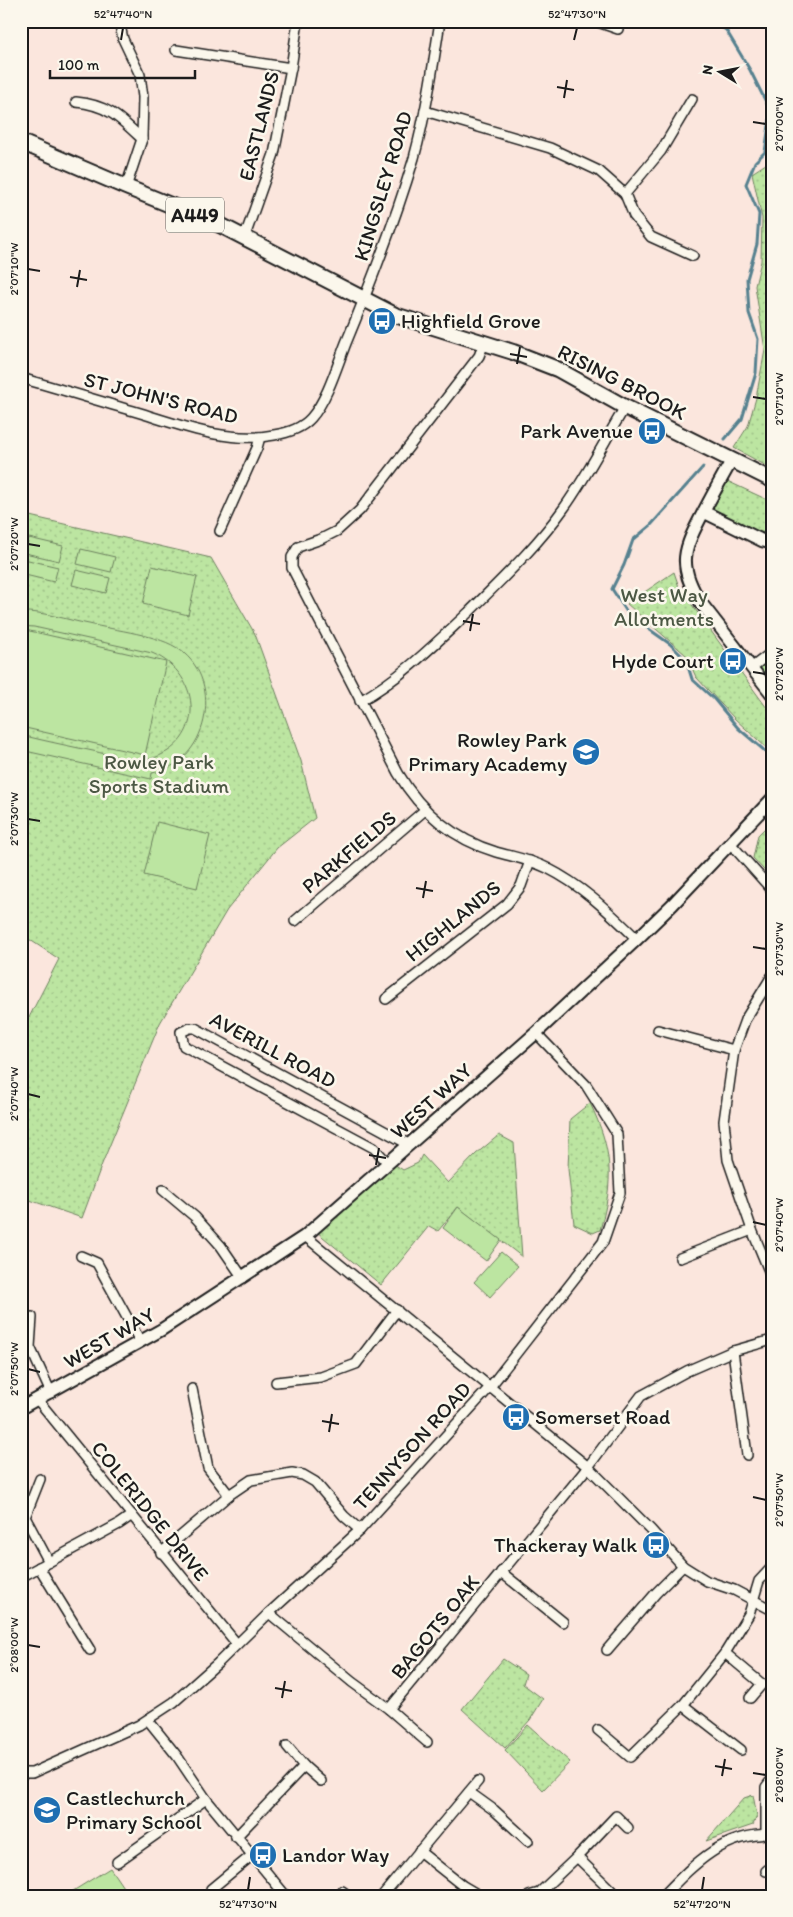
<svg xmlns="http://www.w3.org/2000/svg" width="793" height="1917" viewBox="0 0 793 1917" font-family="Itim,sans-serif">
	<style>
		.green { fill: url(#green-dots); stroke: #6c805e }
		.pitch { fill: #bce5a1; stroke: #6c805e }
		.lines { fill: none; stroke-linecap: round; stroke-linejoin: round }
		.stream { stroke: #56818f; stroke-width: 3 }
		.minor-casing { stroke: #1c1c1c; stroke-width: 12 }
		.tertiary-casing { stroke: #1c1c1c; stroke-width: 15 }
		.trunk-casing { stroke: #1c1c1c; stroke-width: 18 }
		.minor { stroke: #fbf7ec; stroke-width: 9 }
		.tertiary { stroke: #fbf7ec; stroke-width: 11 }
		.trunk { stroke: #fbf7ec; stroke-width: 14 }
		.ticks { fill: none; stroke: #1c1c1c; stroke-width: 2 }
		.labels { text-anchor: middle; stroke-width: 5; stroke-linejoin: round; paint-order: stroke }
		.shield { fill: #fbf7ec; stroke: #5f5e5a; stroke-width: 1 }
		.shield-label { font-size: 20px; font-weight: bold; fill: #1c1c1c }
		.street-label { font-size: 21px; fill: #1c1c1c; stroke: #fbf7ec }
		.poi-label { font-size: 21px; fill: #1c1c1c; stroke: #fbf7ec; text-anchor: start }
		.park-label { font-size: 21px; fill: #4c5844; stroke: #fbf7ec }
		.neatline { fill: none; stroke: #1c1c1c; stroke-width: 2 }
		.ticks-label { font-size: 12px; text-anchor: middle; fill: #1c1c1c }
	</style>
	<defs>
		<pattern id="green-dots" width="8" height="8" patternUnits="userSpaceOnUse" patternTransform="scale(1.25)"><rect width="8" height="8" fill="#bce5a1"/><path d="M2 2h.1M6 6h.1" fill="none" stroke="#a1c48a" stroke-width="1.8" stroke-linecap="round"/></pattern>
	</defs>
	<rect width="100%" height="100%" fill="#fbe6dd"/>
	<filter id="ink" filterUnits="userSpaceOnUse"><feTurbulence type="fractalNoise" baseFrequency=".02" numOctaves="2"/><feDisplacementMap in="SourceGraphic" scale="10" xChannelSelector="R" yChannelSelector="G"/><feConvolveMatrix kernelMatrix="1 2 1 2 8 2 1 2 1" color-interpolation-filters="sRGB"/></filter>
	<g filter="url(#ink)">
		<g class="green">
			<path d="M772,160V469L734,448L748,426L756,398L765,350L755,286L761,261L762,218L752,173Z"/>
			<path d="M725,480L772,502V535L750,529L711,507Z"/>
			<path d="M21,514L211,558L255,634L301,761L315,818L277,848L227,910L160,1023L102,1164L82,1218L21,1197V1033L59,959L21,934Z"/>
			<path d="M674,572L679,587L772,715L770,751L734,718L696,677L686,655L627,604Z"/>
			<path d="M772,659V687L759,669Z"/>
			<path d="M772,821V879L753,858L758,835Z"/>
			<path d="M590,1103C613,1151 614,1180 600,1230L593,1233L574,1224L568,1169L570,1119Z"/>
			<path d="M499,1135L514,1143L522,1257L458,1207L438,1231L429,1226L381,1285L317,1232L394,1164L403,1170L418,1163L422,1155L448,1183L476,1154Z"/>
			<path d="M503,1659L526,1674L523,1684L543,1699L530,1720L505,1748L462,1709Z"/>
			<path d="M528,1725L570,1762L543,1790L505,1750Z"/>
			<path d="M753,1795L757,1816L753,1825L706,1841L744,1798Z"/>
		</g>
		<g class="pitch">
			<path d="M29,538L63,546L59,561L25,553Z"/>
			<path d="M81,549L115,557L111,572L77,564Z"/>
			<path d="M24,559L58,567L54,582L21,574Z"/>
			<path d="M152,566L197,577L188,615L143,604Z"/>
			<path d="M76,570L110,578L106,593L72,585Z"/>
			<path d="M21,612C43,611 67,620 89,624C114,630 161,635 180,650C225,682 208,764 152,773L151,779L21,750V735C45,741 69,746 93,751C111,755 131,763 150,759C205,744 204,675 152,653L34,627L21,626Z"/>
			<path d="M21,629L166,662L145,755L21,727Z"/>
			<path d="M157,822L210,835L197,888L144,875Z"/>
			<path d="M458,1207L501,1240L486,1261L443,1228Z"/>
			<path d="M501,1252L518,1266L490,1297L474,1282Z"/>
			<path d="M110,1868L129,1896H65Z"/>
		</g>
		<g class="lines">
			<g class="stream">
				<path d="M711,21L726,30L750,70L771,112L765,152L755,162L746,184L759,214L757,244L747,279L749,313L758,339L756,373L742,419L725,439"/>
				<path d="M703,467L651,525L633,540L624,565L612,589L629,615L670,644L686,660L692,679L714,699L738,728L772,757"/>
			</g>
			<defs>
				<g id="minor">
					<path d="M119,21L123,39L140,75L143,97L142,139L126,187"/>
					<path d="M595,21L618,29"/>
					<path d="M176,50L291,68"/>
					<path d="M76,102C108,105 120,118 142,139"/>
					<path d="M425,111L550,148L599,171L625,194L634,216L651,237L693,256"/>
					<path d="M625,194L661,151L692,99"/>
					<path d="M245,236L274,154L291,68L298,21"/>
					<path d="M484,343L479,356L360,510L337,531L321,539L298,547L292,557V568L398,773C421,812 453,839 496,852C514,857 531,860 547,868C583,886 609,912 637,939"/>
					<path d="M21,378C60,389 99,401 137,412C180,425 228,444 274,435C287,433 302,428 311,418C327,400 337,366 346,343C371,283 395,221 414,158C426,114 433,67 440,21"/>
					<path d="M220,531L257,448L260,437"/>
					<path d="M751,668L772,652"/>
					<path d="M360,701C401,678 435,644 469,612C502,579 537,546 564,508C587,476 605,440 625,407"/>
					<path d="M730,843L772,890"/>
					<path d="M295,921L425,810"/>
					<path d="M772,976L745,1020L734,1050L724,1121L728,1160L752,1230L772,1278"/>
					<path d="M386,999L507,904L521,886L530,861"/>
					<path d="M658,1030L734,1050"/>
					<path d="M388,1163L374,1148L184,1046L181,1032L190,1028H195L410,1145"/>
					<path d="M163,1190L195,1217L221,1246L243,1278"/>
					<path d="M305,1236L588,1467L651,1530L683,1566L707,1581L734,1590L772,1610"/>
					<path d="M81,1256L97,1263L140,1341"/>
					<path d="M680,1258L752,1230"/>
					<path d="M32,1317L30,1347L51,1393"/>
					<path d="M733,1351L747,1455"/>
					<path d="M276,1382L321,1377L356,1364L397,1310"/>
					<path d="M192,1389L208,1468L229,1495"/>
					<path d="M37,1399L237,1644"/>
					<path d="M40,1479L25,1517L49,1562"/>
					<path d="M161,1553L229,1495L251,1480L292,1473L303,1475L315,1482L344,1516L360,1530"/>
					<path d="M39,1567L90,1650"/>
					<path d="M501,1572L563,1622"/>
					<path d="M21,1577L119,1524L132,1515"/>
					<path d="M269,1613L352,1682L389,1709L427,1742"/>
					<path d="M607,1650L656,1593L683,1566"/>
					<path d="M725,1653L762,1684L750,1698"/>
					<path d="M683,1705L741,1750"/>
					<path d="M389,1709L588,1467L641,1396L687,1371L733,1351L772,1340"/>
					<path d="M148,1720L177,1756L206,1799L286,1896"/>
					<path d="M598,1730L630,1757L683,1705L725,1653L749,1614L759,1581L772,1567"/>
					<path d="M304,1766L321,1781"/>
					<path d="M21,1773H32L139,1725L174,1702L218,1663L269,1613L360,1530L490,1387L603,1242L620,1193L617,1134L586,1085L536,1033"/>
					<path d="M469,1792L494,1810L528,1841"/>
					<path d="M766,1834V1787L772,1779"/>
					<path d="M236,1837L304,1766L287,1746"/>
					<path d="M419,1851L463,1886L480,1896"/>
					<path d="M117,1862L206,1799"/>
					<path d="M766,1871L772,1866"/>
					<path d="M211,1889L251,1856"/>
					<path d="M342,1891L349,1896"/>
					<path d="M382,1896L478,1781"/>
					<path d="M529,1896L539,1893L577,1857"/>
					<path d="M617,1896L577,1857L616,1816L628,1828"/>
					<path d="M663,1896C695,1863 722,1834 772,1834"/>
				</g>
				<g id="tertiary">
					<path d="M732,460C722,477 713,494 704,511C684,549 676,564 701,603L772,694"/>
					<path d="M704,512L763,541L772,543"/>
					<path d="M21,1408L161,1330L305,1236L536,1033L637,939L672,905L772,799"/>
				</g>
				<path id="trunk" d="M21,142L126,187L222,226L395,315L513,352L557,369L625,407L772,480"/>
			</defs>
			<use href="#minor" class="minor-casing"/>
			<use href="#tertiary" class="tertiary-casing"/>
			<use href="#trunk" class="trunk-casing"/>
			<use href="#minor" class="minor"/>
			<use href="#tertiary" class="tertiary"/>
			<use href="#trunk" class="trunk"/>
		</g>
	</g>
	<path class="ticks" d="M121,40L123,28M574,40L577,28M557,87L574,90M564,98L567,80M753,122L766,124M28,269L40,271M70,277L87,280M77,287L80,270M510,354L527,357M517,364L520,347M753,397L766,399M28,544L40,546M463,621L480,624M470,631L473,614M753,672L766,674M28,819L40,821M416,888L433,891M423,898L426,881M753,947L766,949M28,1094L40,1097M369,1155L386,1158M376,1165L379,1148M753,1222L766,1225M28,1369L40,1372M322,1421L339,1424M329,1432L332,1414M753,1497L766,1500M28,1645L40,1647M275,1688L292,1691M282,1698L285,1681M715,1766L732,1769M753,1773L766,1775M722,1776L725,1759M248,1890L250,1877M702,1890L704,1877"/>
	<defs>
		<symbol id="bus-disc" viewBox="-11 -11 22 22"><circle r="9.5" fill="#1f6fb2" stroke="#fbf7ec"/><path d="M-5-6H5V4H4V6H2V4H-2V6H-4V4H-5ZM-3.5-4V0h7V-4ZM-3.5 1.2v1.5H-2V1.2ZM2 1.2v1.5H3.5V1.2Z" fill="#fff"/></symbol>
		<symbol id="school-disc" viewBox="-11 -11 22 22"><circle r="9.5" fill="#1f6fb2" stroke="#fbf7ec"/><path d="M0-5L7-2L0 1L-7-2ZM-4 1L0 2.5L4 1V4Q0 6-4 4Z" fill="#fff"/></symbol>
	</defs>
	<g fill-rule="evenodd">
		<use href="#bus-disc" x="366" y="305" width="32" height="32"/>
		<use href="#bus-disc" x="636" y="415" width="32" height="32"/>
		<use href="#bus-disc" x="717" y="645" width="32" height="32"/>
		<use href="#school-disc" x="570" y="736" width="32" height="32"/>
		<use href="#bus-disc" x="500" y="1401" width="32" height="32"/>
		<use href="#bus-disc" x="640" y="1529" width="32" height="32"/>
		<use href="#school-disc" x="31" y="1794" width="32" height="32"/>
		<use href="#bus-disc" x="247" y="1839" width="32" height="32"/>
	</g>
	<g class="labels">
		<rect class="shield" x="166" y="197.5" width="58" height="35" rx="4"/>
		<g class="shield-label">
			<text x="195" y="222">A449</text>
		</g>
		<g class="street-label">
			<text transform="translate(259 126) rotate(-76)" y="7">EASTLANDS</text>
			<text transform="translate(383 186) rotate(-73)" y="7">KINGSLEY ROAD</text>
			<text transform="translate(622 382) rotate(27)" y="7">RISING BROOK</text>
			<text transform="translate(161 398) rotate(14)" y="7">ST JOHN'S ROAD</text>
			<text transform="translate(349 852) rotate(-40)" y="7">PARKFIELDS</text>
			<text transform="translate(453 921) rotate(-39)" y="7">HIGHLANDS</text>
			<text transform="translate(273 1050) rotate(28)" y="7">AVERILL ROAD</text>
			<text transform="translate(431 1101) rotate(-42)" y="7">WEST WAY</text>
			<text transform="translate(109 1338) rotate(-30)" y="7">WEST WAY</text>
			<text transform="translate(412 1446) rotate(-48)" y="7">TENNYSON ROAD</text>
			<text transform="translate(150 1511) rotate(51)" y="7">COLERIDGE DRIVE</text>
			<text transform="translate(435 1627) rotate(-51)" y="7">BAGOTS OAK</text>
		</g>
		<g class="poi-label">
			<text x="401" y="328">Highfield Grove</text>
			<text x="633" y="438" text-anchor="end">Park Avenue</text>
			<text x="714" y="668" text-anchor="end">Hyde Court</text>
			<text x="567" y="747" text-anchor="end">Rowley Park<tspan x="567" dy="24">Primary Academy</tspan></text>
			<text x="535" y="1424">Somerset Road</text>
			<text x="637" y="1552" text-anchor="end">Thackeray Walk</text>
			<text x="66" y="1805">Castlechurch<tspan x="66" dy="24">Primary School</tspan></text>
			<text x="282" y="1862">Landor Way</text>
		</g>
		<g class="park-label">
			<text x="664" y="602">West Way<tspan x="664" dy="24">Allotments</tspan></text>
			<text x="159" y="769">Rowley Park<tspan x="159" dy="24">Sports Stadium</tspan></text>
		</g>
	</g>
	<rect width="793" height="1917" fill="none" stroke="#fbf7ec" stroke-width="55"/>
	<g transform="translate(720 72) rotate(280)" stroke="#fbf7ec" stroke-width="4" paint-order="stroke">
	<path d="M0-4L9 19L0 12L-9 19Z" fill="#1c1c1c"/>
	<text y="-8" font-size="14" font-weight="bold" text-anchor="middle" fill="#1c1c1c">N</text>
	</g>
	<path d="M50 70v8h145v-8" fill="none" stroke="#1c1c1c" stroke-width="2.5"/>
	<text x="58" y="70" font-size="15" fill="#1c1c1c" stroke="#fbf7ec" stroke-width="4" paint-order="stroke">100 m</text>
	<rect x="28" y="28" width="738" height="1862" class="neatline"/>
	<g class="ticks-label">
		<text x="123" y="18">52°47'40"N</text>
		<text x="577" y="18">52°47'30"N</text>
		<text transform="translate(779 124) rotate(-90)" y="4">2°07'00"W</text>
		<text transform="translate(14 269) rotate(-90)" y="4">2°07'10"W</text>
		<text transform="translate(779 399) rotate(-90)" y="4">2°07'10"W</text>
		<text transform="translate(14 544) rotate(-90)" y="4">2°07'20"W</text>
		<text transform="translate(779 674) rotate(-90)" y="4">2°07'20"W</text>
		<text transform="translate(14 819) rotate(-90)" y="4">2°07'30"W</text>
		<text transform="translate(779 949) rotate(-90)" y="4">2°07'30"W</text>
		<text transform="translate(14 1094) rotate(-90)" y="4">2°07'40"W</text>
		<text transform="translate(779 1225) rotate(-90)" y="4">2°07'40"W</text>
		<text transform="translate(14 1369) rotate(-90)" y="4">2°07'50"W</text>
		<text transform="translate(779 1500) rotate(-90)" y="4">2°07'50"W</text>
		<text transform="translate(14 1645) rotate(-90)" y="4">2°08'00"W</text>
		<text transform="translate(779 1775) rotate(-90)" y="4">2°08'00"W</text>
		<text x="248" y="1908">52°47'30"N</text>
		<text x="702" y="1908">52°47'20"N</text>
	</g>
</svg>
